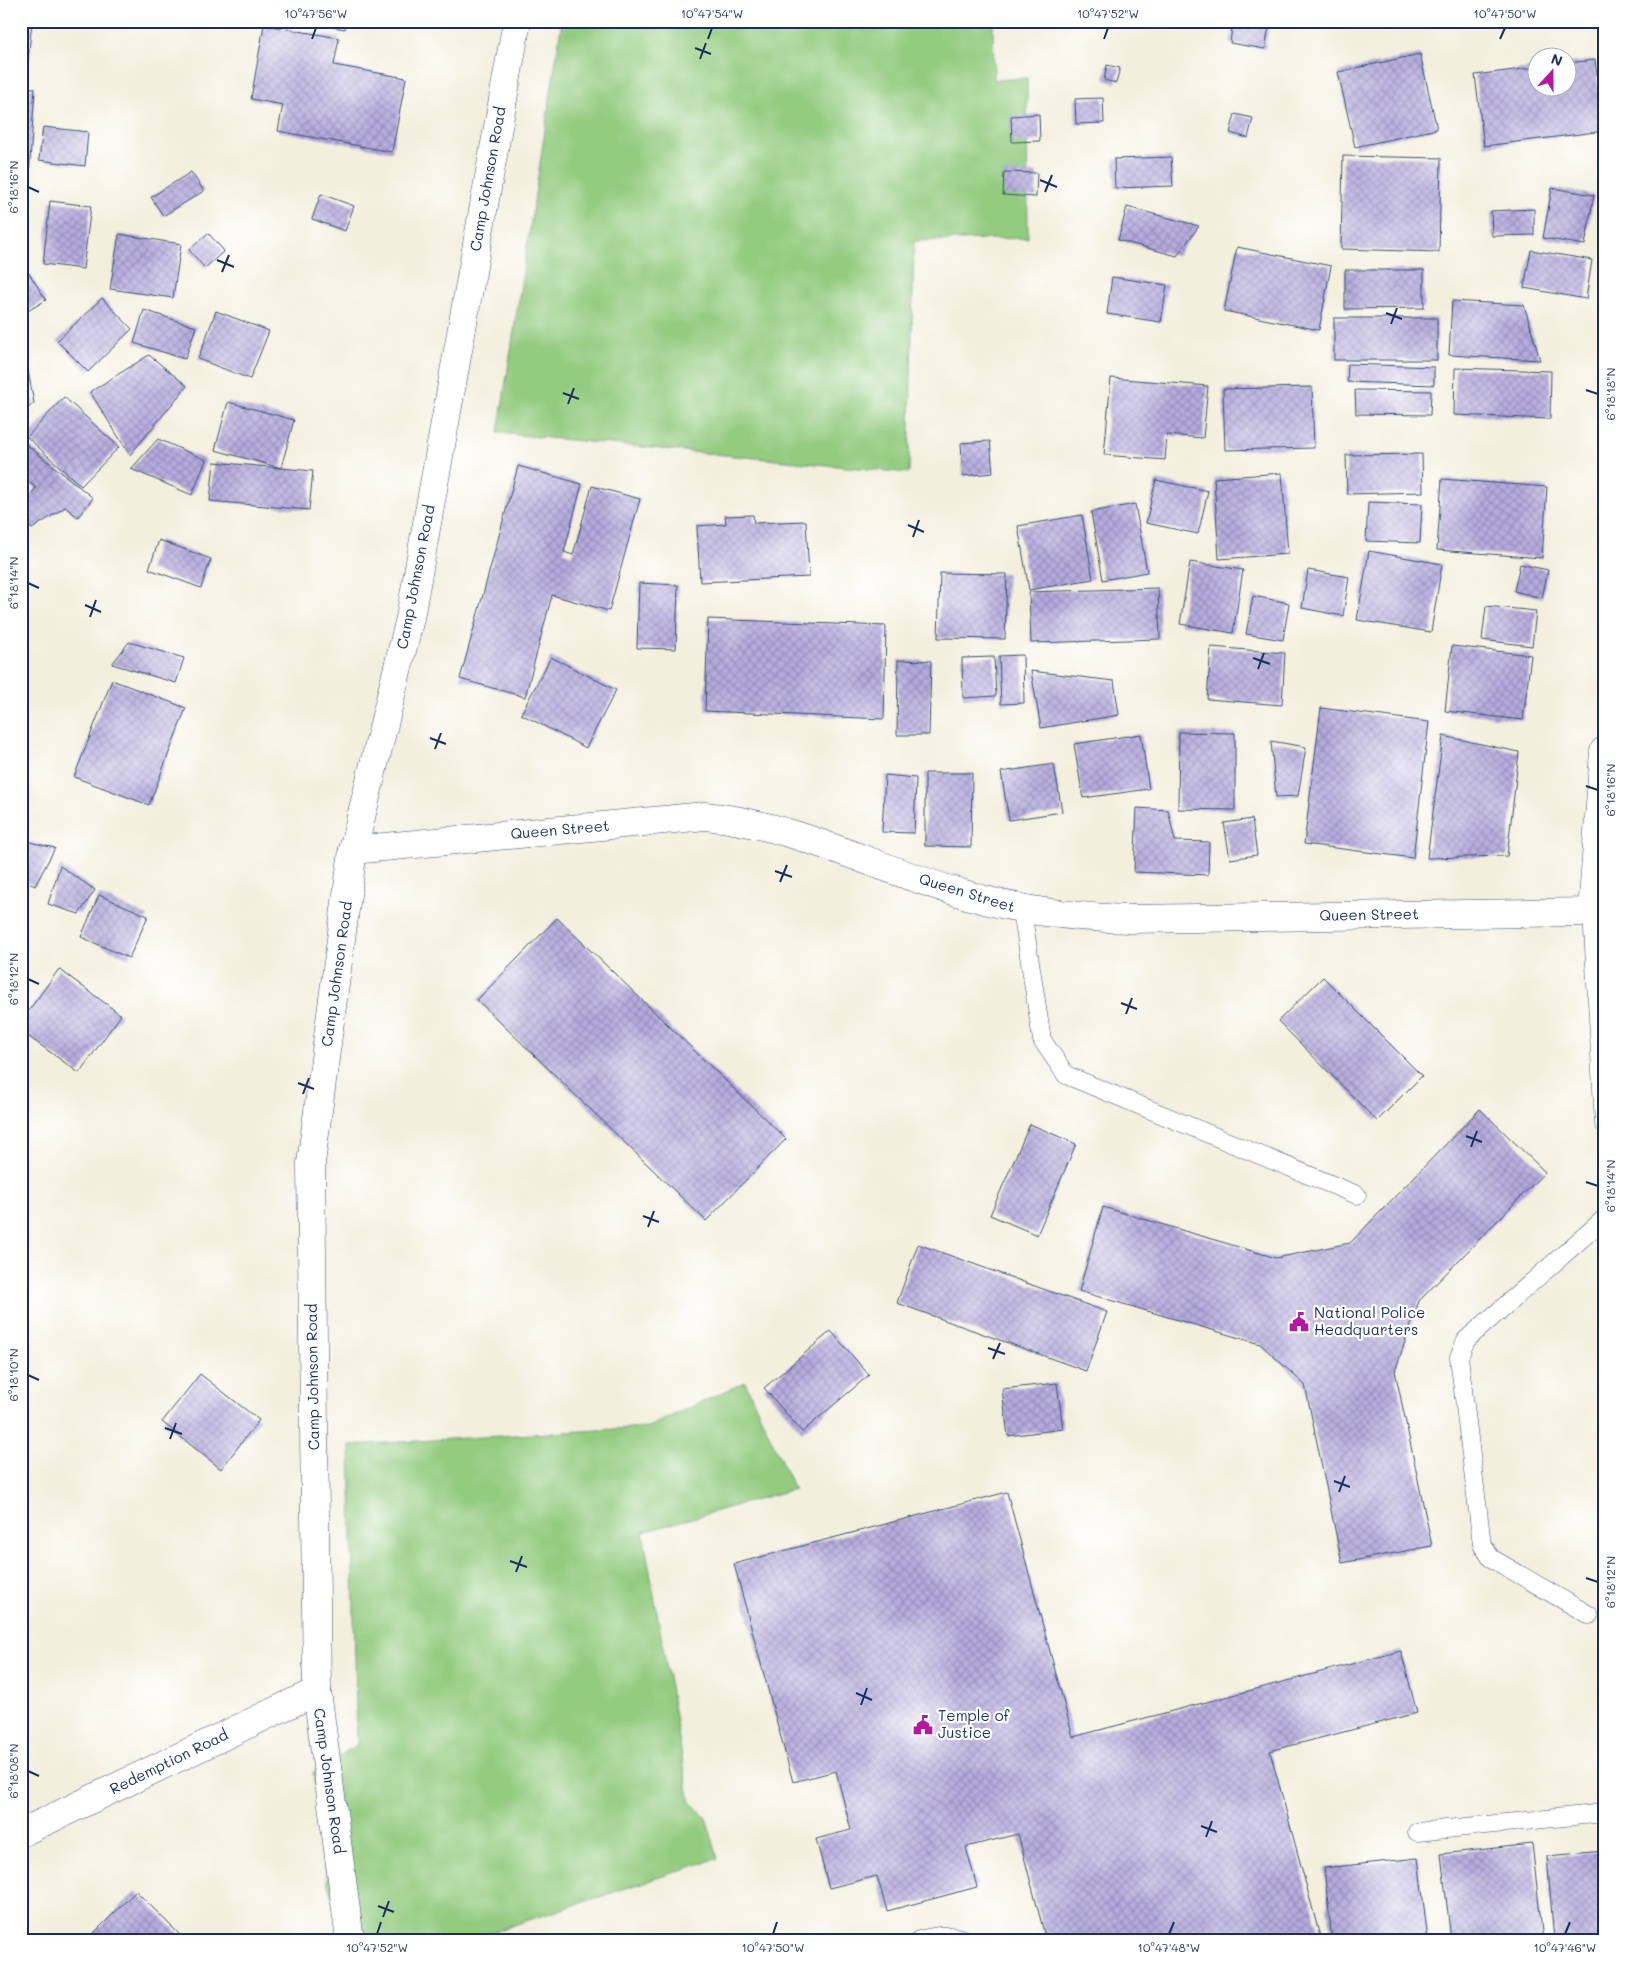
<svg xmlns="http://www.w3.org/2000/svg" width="1625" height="1961" viewBox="0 0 1625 1961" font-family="Mali,sans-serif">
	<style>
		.green { fill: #93cb7f; stroke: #577d6e }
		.building { fill: url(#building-cross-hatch) }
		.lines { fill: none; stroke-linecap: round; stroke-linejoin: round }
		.service-casing { stroke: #3b4c71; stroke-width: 19 }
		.minor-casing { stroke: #3b4c71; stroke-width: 29 }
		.tertiary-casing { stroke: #3b4c71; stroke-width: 29 }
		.secondary-casing { stroke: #3b4c71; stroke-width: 29 }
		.service { stroke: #fff; stroke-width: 18 }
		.minor { stroke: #fff; stroke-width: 28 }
		.tertiary { stroke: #fff; stroke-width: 28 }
		.secondary { stroke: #fff; stroke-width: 28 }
		.ticks { fill: none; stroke: #1b2f5e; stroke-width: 2 }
		.labels { text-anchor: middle; stroke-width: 4.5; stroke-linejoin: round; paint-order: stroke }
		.street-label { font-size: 15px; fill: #1b2f5e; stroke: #fff }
		.poi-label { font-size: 15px; fill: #1b2f5e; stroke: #fff; text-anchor: start }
		.neatline { fill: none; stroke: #1b2f5e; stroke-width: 2 }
		.ticks-label { font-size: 12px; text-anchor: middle; fill: #1b2f5e }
	</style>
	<defs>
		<pattern id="building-cross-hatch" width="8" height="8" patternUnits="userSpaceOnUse" patternTransform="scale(1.25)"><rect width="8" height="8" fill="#b6acde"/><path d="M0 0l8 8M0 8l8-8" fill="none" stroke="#938cb7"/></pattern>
	</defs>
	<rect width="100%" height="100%" fill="#fff"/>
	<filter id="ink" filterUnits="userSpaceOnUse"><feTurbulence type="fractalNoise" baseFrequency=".02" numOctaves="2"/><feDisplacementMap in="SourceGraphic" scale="10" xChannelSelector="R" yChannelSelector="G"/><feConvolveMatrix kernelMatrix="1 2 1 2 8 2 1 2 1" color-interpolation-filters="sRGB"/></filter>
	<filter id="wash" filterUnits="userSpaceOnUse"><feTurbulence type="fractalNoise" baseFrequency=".0096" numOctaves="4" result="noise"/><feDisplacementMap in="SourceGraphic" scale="20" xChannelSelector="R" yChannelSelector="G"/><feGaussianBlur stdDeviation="1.12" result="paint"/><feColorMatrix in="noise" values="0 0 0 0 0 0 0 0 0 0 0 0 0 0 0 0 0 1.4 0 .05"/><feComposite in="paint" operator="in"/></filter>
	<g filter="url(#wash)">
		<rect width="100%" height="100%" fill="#f3efdd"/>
		<g class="green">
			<path d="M562,21H993L994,80L1027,78L1028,238L914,241L909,473L498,433Z"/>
			<path d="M745,1382L794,1489L643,1532L690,1802L706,1817L718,1858L468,1940H347L328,1885L313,1772L357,1745L350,1445L648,1427Z"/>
		</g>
		<g id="blocks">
			<g class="building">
				<path d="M21,21H32L27,72H21Z"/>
				<path d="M297,21H346L345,29Z"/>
				<path d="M1233,21H1270L1265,49L1230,43Z"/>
				<path d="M264,25L339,38L334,65L406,78L392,152L278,131L283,105L251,99Z"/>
				<path d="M1420,54L1437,129L1355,147L1338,72Z"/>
				<path d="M1595,60L1604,131L1484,146L1475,75L1538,67V88H1568V63Z"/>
				<path d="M1107,65L1120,68L1116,83L1104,80Z"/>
				<path d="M21,87L35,88L27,205L21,204Z"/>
				<path d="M1103,98L1104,123L1076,124L1075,99Z"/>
				<path d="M1039,114L1040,141L1012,142L1011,116Z"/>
				<path d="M1235,114L1253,118L1248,138L1230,133Z"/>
				<path d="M43,127L88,132L85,166L39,160Z"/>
				<path d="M1343,156L1441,158L1439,252L1341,249Z"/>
				<path d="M1171,157L1173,186L1115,188L1114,159Z"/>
				<path d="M191,172L204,191L163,216L151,197Z"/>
				<path d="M1004,172L1037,173L1036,197L1003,195Z"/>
				<path d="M1552,188L1594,195L1585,245L1543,238Z"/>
				<path d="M321,194L354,206L345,231L312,219Z"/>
				<path d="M50,201L91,206L83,269L43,264Z"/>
				<path d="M1127,207L1199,226L1177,256L1118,240Z"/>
				<path d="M1534,209V235L1492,236L1491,211Z"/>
				<path d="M208,233L224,251L205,268L189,250Z"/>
				<path d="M119,234L181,244L173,298L110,289Z"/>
				<path d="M1237,247L1331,266L1319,330L1224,311Z"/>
				<path d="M1531,250L1592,260L1586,299L1524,288Z"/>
				<path d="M1345,270H1424V308L1345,309Z"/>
				<path d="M29,273L46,300L21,315V278Z"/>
				<path d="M1112,277L1167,285L1161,322L1107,314Z"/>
				<path d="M102,298L132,329L88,372L57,341Z"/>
				<path d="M1452,301L1524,305L1540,360L1449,355Z"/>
				<path d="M144,310L196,327L185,359L134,343Z"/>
				<path d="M216,311L269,331L250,379L198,359Z"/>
				<rect x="1334" y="318" width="103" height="42"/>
				<path d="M149,355L187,386L130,455L90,392Z"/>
				<path d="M21,360H26L34,403L21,414Z"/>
				<path d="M1348,364L1434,367V385L1347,382Z"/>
				<path d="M1455,368L1551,371L1550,419L1454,415Z"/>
				<path d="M1111,378L1208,386L1203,438L1167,435L1165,460L1104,455Z"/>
				<path d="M1312,387L1314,448L1225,450L1223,389Z"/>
				<path d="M1355,390L1431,391L1430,415L1356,414Z"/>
				<path d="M64,397L119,447L81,486L27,437Z"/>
				<path d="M228,402L294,420L281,468L215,450Z"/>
				<path d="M158,439L206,460L192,495L131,469Z"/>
				<path d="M990,441L993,473L963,476L961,443Z"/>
				<path d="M26,444L93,498L78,517L65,507L32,529L21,521V506L36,488L21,476V449Z"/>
				<path d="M1422,454L1423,492L1347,494L1346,455Z"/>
				<path d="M214,462L313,471L309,510L210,501Z"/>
				<path d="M518,466L582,484L564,552L573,555L592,486L640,499L609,611L552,595L525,697L460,679Z"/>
				<path d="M1282,473L1288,554L1219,559L1214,478Z"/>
				<path d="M1442,479L1547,487L1542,558L1437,550Z"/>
				<path d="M1156,480L1208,491L1198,534L1146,523Z"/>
				<path d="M1368,502L1422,504L1420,543L1366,541Z"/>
				<path d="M1135,504L1147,572L1103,580L1091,512Z"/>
				<path d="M753,515L754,523L806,521L809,577L700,582L697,526L726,524L725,516Z"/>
				<path d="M1082,515L1093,579L1029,590L1018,526Z"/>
				<path d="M159,540L211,559L201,588L149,569Z"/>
				<path d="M1369,551L1442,564L1431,632L1357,620Z"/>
				<path d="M1190,562L1243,570L1233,633L1180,624Z"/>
				<path d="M1520,564L1548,570L1542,598L1514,591Z"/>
				<path d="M1308,570L1349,577L1343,616L1302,608Z"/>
				<path d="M940,573L1007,574L1005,639L938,638Z"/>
				<path d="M639,583L678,585L676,649L637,648Z"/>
				<path d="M1158,588L1160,639L1031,643L1029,592Z"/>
				<path d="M1253,596L1289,603L1283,640L1246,634Z"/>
				<path d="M1486,606L1536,611L1532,646L1482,640Z"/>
				<path d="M708,619L886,626L884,719L705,711Z"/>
				<path d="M129,642L184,658L176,683L112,664Z"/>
				<path d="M1452,646L1531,655L1523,720L1445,711Z"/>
				<path d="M1211,647L1285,653L1282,705L1207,699Z"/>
				<path d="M1023,655L1024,703L1001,704L999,656Z"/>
				<path d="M551,657L616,690L586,748L521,714Z"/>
				<path d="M994,657L996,696L963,698L962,658Z"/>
				<path d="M898,660L931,661L929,735H897Z"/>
				<path d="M1031,671L1114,681L1119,715L1041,728Z"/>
				<path d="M112,680L186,708L149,805L74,777Z"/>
				<path d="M1321,708L1429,722L1413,858L1304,844Z"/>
				<path d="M1179,732L1235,733V810L1178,809Z"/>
				<path d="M1141,734L1149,789L1083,798L1074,744Z"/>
				<path d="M1443,736L1519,752L1507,856L1427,858Z"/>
				<path d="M1271,741L1306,747L1298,796L1276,797Z"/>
				<path d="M1054,764L1062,812L1009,820L1001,772Z"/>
				<path d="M925,773H972L971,847L925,846Z"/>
				<path d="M885,775L916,778L914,833L882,832Z"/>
				<path d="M1137,808L1168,810L1175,841L1209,842L1208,875L1134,872Z"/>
				<path d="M1252,819L1257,855L1230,859L1224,823Z"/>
				<path d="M21,840L55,848L35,886L21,879Z"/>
				<path d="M60,866L95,890L79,914L48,904Z"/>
				<path d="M99,895L148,916L129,958L81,937Z"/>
				<path d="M557,918L786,1139L706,1221L477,1000Z"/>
				<path d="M59,969L121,1015L79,1073L21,1031V1021Z"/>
				<path d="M1323,977L1422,1076L1377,1121L1278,1021Z"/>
				<path d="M1480,1109L1545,1172L1419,1301L1395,1371L1432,1546L1342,1563L1305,1385L1260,1344L1079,1291L1103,1207L1276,1258L1350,1243Z"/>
				<path d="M1030,1124L1076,1144L1037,1235L990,1215Z"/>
				<path d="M918,1244L1107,1312L1086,1371L897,1303Z"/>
				<path d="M831,1331L869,1375L802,1432L764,1388Z"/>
				<path d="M200,1374L259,1420L221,1469L162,1422Z"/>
				<path d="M1057,1383L1063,1429L1008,1436L1002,1389Z"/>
				<path d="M1007,1492L1073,1737L1401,1651L1417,1713L1270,1751L1321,1940H1046L1018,1834L966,1847L977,1887L887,1911L877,1876L829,1888L816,1839L851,1830L836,1771L793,1782L734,1564Z"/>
				<path d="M1532,1844L1543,1940H1451L1441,1854Z"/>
				<path d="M1604,1851V1940H1554L1547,1856Z"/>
				<path d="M1418,1858L1428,1940H1332L1324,1868Z"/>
				<path d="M136,1891L180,1935L175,1940H87Z"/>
			</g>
		</g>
	</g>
	<g filter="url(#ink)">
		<use href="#blocks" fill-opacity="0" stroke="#3b4c71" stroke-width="1"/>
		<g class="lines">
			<defs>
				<g id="service">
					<path d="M1022,910L1042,1040L1066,1075L1357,1195"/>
					<path d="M1592,912L1604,1124"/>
					<path d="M1589,1615L1491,1558L1482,1544L1459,1357L1466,1340L1604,1219"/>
					<path d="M1417,1832L1604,1813"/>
					<path d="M919,1940C937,1936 948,1933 966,1940"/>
				</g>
				<path id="minor" d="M353,850L705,816C792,824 871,866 954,891C1013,910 1067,917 1129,919L1592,912L1604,751"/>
				<path id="tertiary" d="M21,1833L317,1691"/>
				<path id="secondary" d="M350,1940L317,1691L311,1163L353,850L410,618L517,21"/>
			</defs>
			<use href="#service" class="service-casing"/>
			<use href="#minor" class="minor-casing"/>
			<use href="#tertiary" class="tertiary-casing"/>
			<use href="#secondary" class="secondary-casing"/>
			<use href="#service" class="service"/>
			<use href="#minor" class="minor"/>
			<use href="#tertiary" class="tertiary"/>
			<use href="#secondary" class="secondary"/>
		</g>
	</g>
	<path class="ticks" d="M312,39L316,28M708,39L712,28M1104,39L1108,28M1500,39L1505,28M695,48L711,54M700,59L706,43M1040,180L1057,187M28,187L39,192M1045,192L1052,175M217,260L234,267M222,272L229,255M1386,313L1402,319M1391,324L1397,308M1586,390L1598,394M563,393L579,399M568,404L574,388M908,525L924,532M913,537L919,520M28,583L39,588M85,605L101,612M90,617L96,600M1253,658L1270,664M1258,669L1264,653M430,738L446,744M435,749L441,733M1586,786L1598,790M775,871L792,877M780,882L787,865M28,979L39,984M1121,1003L1137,1009M1126,1014L1132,998M298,1083L314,1089M303,1094L309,1078M1466,1136L1482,1142M1471,1147L1477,1131M1586,1182L1598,1186M643,1216L659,1222M648,1227L654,1211M988,1348L1005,1354M993,1359L1000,1343M28,1375L39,1380M165,1428L182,1434M170,1439L176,1423M1334,1481L1350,1487M1339,1492L1345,1476M510,1561L527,1567M516,1572L522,1556M1586,1578L1598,1582M856,1693L872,1700M861,1705L867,1688M28,1771L39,1776M1201,1826L1217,1832M1206,1837L1212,1821M378,1906L394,1912M383,1917L389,1901M377,1934L381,1922M773,1934L777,1922M1169,1934L1174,1922M1565,1934L1570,1922"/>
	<defs>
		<symbol id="civic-bare" viewBox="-9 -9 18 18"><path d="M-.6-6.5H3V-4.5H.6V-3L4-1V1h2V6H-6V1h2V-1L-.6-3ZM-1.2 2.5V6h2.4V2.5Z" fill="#b5179e" stroke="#fff" stroke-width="2.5" paint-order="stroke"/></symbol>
	</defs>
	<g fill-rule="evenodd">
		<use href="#civic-bare" x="1285" y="1308" width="28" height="28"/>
		<use href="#civic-bare" x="909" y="1711" width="28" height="28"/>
	</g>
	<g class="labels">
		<g class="street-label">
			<text transform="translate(488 179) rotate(-80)" y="5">Camp Johnson Road</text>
			<text transform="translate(416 577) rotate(-79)" y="5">Camp Johnson Road</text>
			<text transform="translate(560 830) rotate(-5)" y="5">Queen Street</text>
			<text transform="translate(967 893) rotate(17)" y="5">Queen Street</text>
			<text transform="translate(1369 915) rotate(-1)" y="5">Queen Street</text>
			<text transform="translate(337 974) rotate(-82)" y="5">Camp Johnson Road</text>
			<text transform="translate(313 1377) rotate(-91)" y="5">Camp Johnson Road</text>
			<text transform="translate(169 1762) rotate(-26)" y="5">Redemption Road</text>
			<text transform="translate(329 1781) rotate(82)" y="5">Camp Johnson Road</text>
		</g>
		<g class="poi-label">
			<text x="1314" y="1318">National Police<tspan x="1314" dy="17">Headquarters</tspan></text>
			<text x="938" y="1721">Temple of<tspan x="938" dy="17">Justice</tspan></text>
		</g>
	</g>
	<rect width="1625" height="1961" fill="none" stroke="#fff" stroke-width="55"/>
	<g transform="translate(1552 72) rotate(21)"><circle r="24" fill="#ffffff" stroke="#a4acbf"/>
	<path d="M0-4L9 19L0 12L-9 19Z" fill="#b5179e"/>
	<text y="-8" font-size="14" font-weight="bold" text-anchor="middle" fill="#1b2f5e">N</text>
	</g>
	<rect x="28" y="28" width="1570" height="1906" class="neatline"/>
	<g class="ticks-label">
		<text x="316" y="18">10°47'56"W</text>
		<text x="712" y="18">10°47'54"W</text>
		<text x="1108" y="18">10°47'52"W</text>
		<text x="1505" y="18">10°47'50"W</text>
		<text transform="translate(14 187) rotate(-90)" y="4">6°18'16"N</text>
		<text transform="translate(1611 394) rotate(-90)" y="4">6°18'18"N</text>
		<text transform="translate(14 583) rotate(-90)" y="4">6°18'14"N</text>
		<text transform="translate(1611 790) rotate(-90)" y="4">6°18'16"N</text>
		<text transform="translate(14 979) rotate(-90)" y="4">6°18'12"N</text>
		<text transform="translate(1611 1186) rotate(-90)" y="4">6°18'14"N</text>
		<text transform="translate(14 1375) rotate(-90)" y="4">6°18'10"N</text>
		<text transform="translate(1611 1582) rotate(-90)" y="4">6°18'12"N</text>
		<text transform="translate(14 1771) rotate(-90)" y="4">6°18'08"N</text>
		<text x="377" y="1952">10°47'52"W</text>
		<text x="773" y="1952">10°47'50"W</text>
		<text x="1169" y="1952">10°47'48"W</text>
		<text x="1565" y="1952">10°47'46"W</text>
	</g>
</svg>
